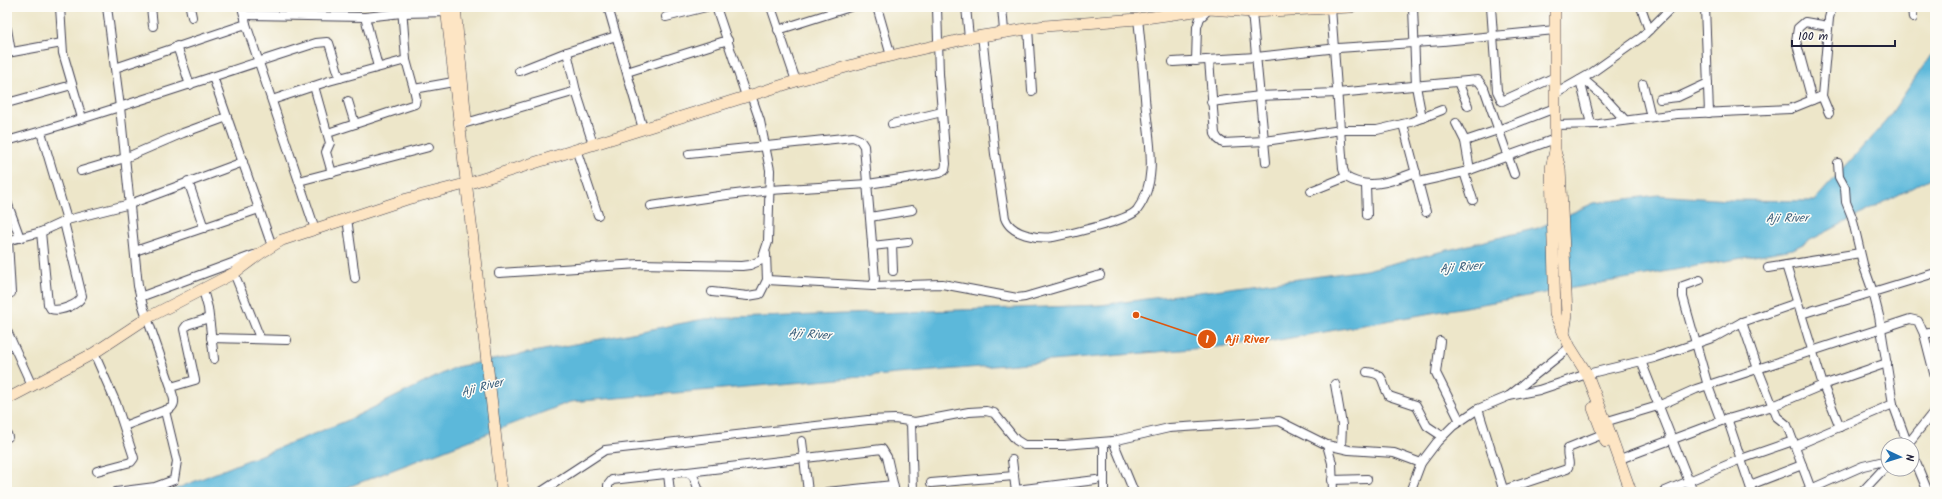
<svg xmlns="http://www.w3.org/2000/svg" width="1942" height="499" viewBox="0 0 1942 499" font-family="Kalam,sans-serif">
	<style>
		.water { fill: #5cb8da; stroke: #3f6d8a }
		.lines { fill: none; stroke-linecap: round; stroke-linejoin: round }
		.street-casing { stroke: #403f50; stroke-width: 10 }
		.secondary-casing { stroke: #403f50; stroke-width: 12 }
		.street { stroke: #fff; stroke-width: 8 }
		.secondary { stroke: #fde5c4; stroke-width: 11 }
		.labels { text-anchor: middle; stroke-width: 3; stroke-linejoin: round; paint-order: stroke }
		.water-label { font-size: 12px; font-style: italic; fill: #395e7b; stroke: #fdfcf7 }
		.leader { fill: none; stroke: #de560e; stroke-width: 1.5 }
		.callout-dot { fill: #de560e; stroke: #fdfcf7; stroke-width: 1.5 }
		.mark-label { font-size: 12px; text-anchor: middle; font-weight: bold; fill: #fff }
		.callout-label { font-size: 12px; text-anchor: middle; font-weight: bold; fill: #de560e; stroke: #fdfcf7; stroke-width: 3; stroke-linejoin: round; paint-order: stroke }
	</style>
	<rect width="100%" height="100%" fill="#fdfcf7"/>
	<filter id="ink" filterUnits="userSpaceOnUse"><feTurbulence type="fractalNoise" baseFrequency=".025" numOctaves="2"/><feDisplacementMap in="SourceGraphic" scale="8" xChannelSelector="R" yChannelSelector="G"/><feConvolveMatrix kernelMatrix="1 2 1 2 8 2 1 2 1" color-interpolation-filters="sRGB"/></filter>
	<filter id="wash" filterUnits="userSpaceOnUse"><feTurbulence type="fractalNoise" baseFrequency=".012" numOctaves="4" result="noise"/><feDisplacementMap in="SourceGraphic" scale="16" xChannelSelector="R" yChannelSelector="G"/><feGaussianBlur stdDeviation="0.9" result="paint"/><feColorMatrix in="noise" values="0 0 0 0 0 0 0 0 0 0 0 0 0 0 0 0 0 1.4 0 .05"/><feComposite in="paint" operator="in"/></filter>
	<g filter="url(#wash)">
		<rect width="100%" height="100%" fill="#ede6c9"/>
		<path class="water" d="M1935,49V176L1793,249L1262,343L570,402L335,492H168L346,421L456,367L704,319L1101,305L1366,270L1538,228L1594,203L1658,195L1728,200L1814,201L1886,121Z"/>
	</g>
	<g filter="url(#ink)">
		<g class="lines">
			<defs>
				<g id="street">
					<path d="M60,7L63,53L82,118"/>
					<path d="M107,7L120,107L138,286L143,306L171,387"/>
					<path d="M151,7L153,26"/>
					<path d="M190,7L192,17"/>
					<path d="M242,7L244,15L365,17L402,13L451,12"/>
					<path d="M402,7L406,60"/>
					<path d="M608,7L643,129"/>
					<path d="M716,7L746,96"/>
					<path d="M771,7L796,81"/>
					<path d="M877,7L891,56"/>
					<path d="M966,7L969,38"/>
					<path d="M1002,7L1004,31"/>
					<path d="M1413,7L1416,86L1422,118"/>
					<path d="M1491,7L1497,91L1502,101L1555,77"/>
					<path d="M1641,7L1649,30"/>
					<path d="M1705,7L1709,113"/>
					<path d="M1912,7L1913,18"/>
					<path d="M1331,8L1343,169L1346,177C1369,191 1392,181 1416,172"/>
					<path d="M1252,12L1266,162"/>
					<path d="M365,17L378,67"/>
					<path d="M666,17L706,7"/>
					<path d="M246,24L315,229"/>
					<path d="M1028,28L1032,91"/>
					<path d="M7,29L11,52"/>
					<path d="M778,30L850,7"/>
					<path d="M982,35L995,154L1005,218C1011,235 1038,239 1053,237C1069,234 1128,221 1137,210C1161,178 1147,134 1145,98C1143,71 1141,45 1138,19"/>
					<path d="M177,46L190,85"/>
					<path d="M567,52L576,91L593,144"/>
					<path d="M7,53L62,43"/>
					<path d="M1209,60L1215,134L1218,139L1223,143L1265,141L1341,130H1377L1411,122L1442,110"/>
					<path d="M1196,61L1197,27L1200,18L1210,8"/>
					<path d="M1173,62L1256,57L1338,48L1443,41L1555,30"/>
					<path d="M115,68L246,24L245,19"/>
					<path d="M519,71L567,52L616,36"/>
					<path d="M627,72L728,40"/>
					<path d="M213,77L272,246"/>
					<path d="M1583,79L1603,96L1625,120"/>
					<path d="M1580,80L1591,124"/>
					<path d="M1458,82L1468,106"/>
					<path d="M1643,84L1651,117"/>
					<path d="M314,86L330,143L326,152L332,173"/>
					<path d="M1555,94L1590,74L1642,37L1672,7"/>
					<path d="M1660,99L1678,97L1708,83"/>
					<path d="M272,100L329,81L406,60L414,89L459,81"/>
					<path d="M1812,100L1796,41L1798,28L1805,22L1828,26"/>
					<path d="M348,101L355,124"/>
					<path d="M1211,102L1260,96L1337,93L1478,80L1484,88L1514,174"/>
					<path d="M7,103L72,85"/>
					<path d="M1829,113L1822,96L1829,18L1832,7"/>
					<path d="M466,123L576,91"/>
					<path d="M1456,123L1465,141L1470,170"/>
					<path d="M892,124L942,112"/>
					<path d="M1403,124L1426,212"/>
					<path d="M1555,125L1599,124L1677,114L1790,109L1822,96"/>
					<path d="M41,132L67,220"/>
					<path d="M328,133L415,104L416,98L414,89"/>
					<path d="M7,141C111,112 213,76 316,43L327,42L329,43L340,78"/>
					<path d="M1465,141L1498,130L1555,108"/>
					<path d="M576,149L598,215"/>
					<path d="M689,154L853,137L860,140L864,146L875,279L873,286L767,280"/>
					<path d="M1838,163L1839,177L1845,188L1846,202L1852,217L1863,264L1873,292L1879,316L1893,404L1908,445"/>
					<path d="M81,171L125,158L183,133L227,117"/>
					<path d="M1464,172L1473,200"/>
					<path d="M188,181L204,228"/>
					<path d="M299,181L429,147"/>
					<path d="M1419,182L1464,172L1555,139"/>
					<path d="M1366,185L1367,215"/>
					<path d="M1311,191L1346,177"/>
					<path d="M7,202L20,238"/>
					<path d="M651,206L719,196L770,190L868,184L940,173L945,170L946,164L939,74L937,7"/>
					<path d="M870,217L912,210"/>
					<path d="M347,218L355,278"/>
					<path d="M41,232L48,304L51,309C59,312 79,305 82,296L64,222"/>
					<path d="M7,241L41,232L67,220L130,204L243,162"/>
					<path d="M8,241L11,293"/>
					<path d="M892,244L893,271"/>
					<path d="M872,246L908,242"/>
					<path d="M135,251L259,209"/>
					<path d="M1786,265L1823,385L1840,427"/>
					<path d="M1768,268L1860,253"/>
					<path d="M234,273L260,338"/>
					<path d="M499,273L639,264L742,266L750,265L762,260L768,242L770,170L760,121L751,95"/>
					<path d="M1700,280L1683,286V297L1708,386L1721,421"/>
					<path d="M873,286L942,284L1017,298L1025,297L1100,275"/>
					<path d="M203,290L208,308L214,359"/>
					<path d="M712,292L748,296L760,294L767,280L766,254"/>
					<path d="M140,297L254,255"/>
					<path d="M1801,314L1935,273"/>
					<path d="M1742,322L1758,369L1777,417L1787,425L1812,492"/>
					<path d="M7,331L32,386"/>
					<path d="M1924,334L1935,332"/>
					<path d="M211,338L287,340"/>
					<path d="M1440,341L1436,373L1460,421"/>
					<path d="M94,353L116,403L134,458L131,462L97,471"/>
					<path d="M1641,361L1693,492"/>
					<path d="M1367,372C1387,374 1380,382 1389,396L1416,405L1427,426L1442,436"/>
					<path d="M1335,384L1342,425L1341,448"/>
					<path d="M1509,396L1539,390L1587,374L1654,358L1715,337L1742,322L1797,303"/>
					<path d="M1478,409L1504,492"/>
					<path d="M1727,418L1752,492"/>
					<path d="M911,422L913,492"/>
					<path d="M1601,423L1658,406L1696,389L1910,319L1918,321L1924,334L1935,377"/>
					<path d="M124,426L171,408C178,401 171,395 171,387L195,380L184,329L187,325L209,318"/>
					<path d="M7,434L8,437"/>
					<path d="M802,441L808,492"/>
					<path d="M1113,441L1169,428L1279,421L1327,445L1349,450L1394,453L1421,463"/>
					<path d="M1327,445L1332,463L1333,492"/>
					<path d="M1907,445L1935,410"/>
					<path d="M1795,446L1893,404"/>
					<path d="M1912,453L1928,492"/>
					<path d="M1620,459L1721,421L1773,406L1823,385L1887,363"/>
					<path d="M1012,460L1016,492"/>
					<path d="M688,472L882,449L887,457L895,492"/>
					<path d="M668,474L670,492"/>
					<path d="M1332,480L1367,479"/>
					<path d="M931,483L1014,476"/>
					<path d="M1750,485L1802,465"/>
					<path d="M1016,490L1096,480"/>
					<path d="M116,492L155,487L174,480L177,461L165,411"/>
					<path d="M541,492L605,450L868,420L895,419L915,422L969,412L986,411L994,413L1016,440L1024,445H1064L1113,441L1134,492"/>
					<path d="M608,492V485L612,480L683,472C695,472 696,483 699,492"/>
					<path d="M827,492L893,485"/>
					<path d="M1104,492V442"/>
					<path d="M1410,492L1421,463L1437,442L1453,426L1478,409L1509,396L1570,347"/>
					<path d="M1497,492L1567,469C1572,463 1565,455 1568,448L1603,434"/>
					<path d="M1663,492L1741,459L1793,441"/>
					<path d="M1804,492L1863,466L1888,460"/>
					<path d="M1862,492L1888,464"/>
				</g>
				<g id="secondary">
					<path d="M446,7L502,492"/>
					<path d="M455,7L466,120"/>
					<path d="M1555,7V151L1551,168L1555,314L1570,347L1587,374L1606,422L1631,492"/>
					<path d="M1555,151L1560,168L1567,314L1564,334"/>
					<path d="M7,399L94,353L147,318L234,273L261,253L282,240L407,199L473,182L796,81L864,62L969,38L1045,26L1138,19L1209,9L1252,12L1351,7"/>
					<path d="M1593,408L1606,442"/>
				</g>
			</defs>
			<use href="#street" class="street-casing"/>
			<use href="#secondary" class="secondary-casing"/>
			<use href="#street" class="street"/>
			<use href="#secondary" class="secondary"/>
		</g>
	</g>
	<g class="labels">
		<g class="water-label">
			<text transform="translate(1787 218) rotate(-1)" y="4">Aji River</text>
			<text transform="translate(1461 267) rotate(-5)" y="4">Aji River</text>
			<text transform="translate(810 334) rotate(4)" y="4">Aji River</text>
			<text transform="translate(482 387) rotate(-15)" y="4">Aji River</text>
		</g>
	</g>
	<path class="leader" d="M1136 315L1207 339"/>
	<g class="callout-dot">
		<circle cx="1136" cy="315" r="4"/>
		<circle cx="1207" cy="339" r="10"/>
	</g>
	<g class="mark-label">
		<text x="1207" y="343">1</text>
	</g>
	<g class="callout-label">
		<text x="1247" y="343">Aji River</text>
	</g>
	<rect width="1942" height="499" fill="none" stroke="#fdfcf7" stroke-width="24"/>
	<g transform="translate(1900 457) rotate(94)"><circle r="19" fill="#fdfcf7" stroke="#a5a5ac"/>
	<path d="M0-3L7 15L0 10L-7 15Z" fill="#1f6fb2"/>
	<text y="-6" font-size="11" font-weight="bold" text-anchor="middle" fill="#22223b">N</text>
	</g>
	<path d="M1792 40v6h103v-6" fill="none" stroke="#22223b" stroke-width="2"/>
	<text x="1798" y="40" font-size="12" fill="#22223b" stroke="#fdfcf7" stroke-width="3" paint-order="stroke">100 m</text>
</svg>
